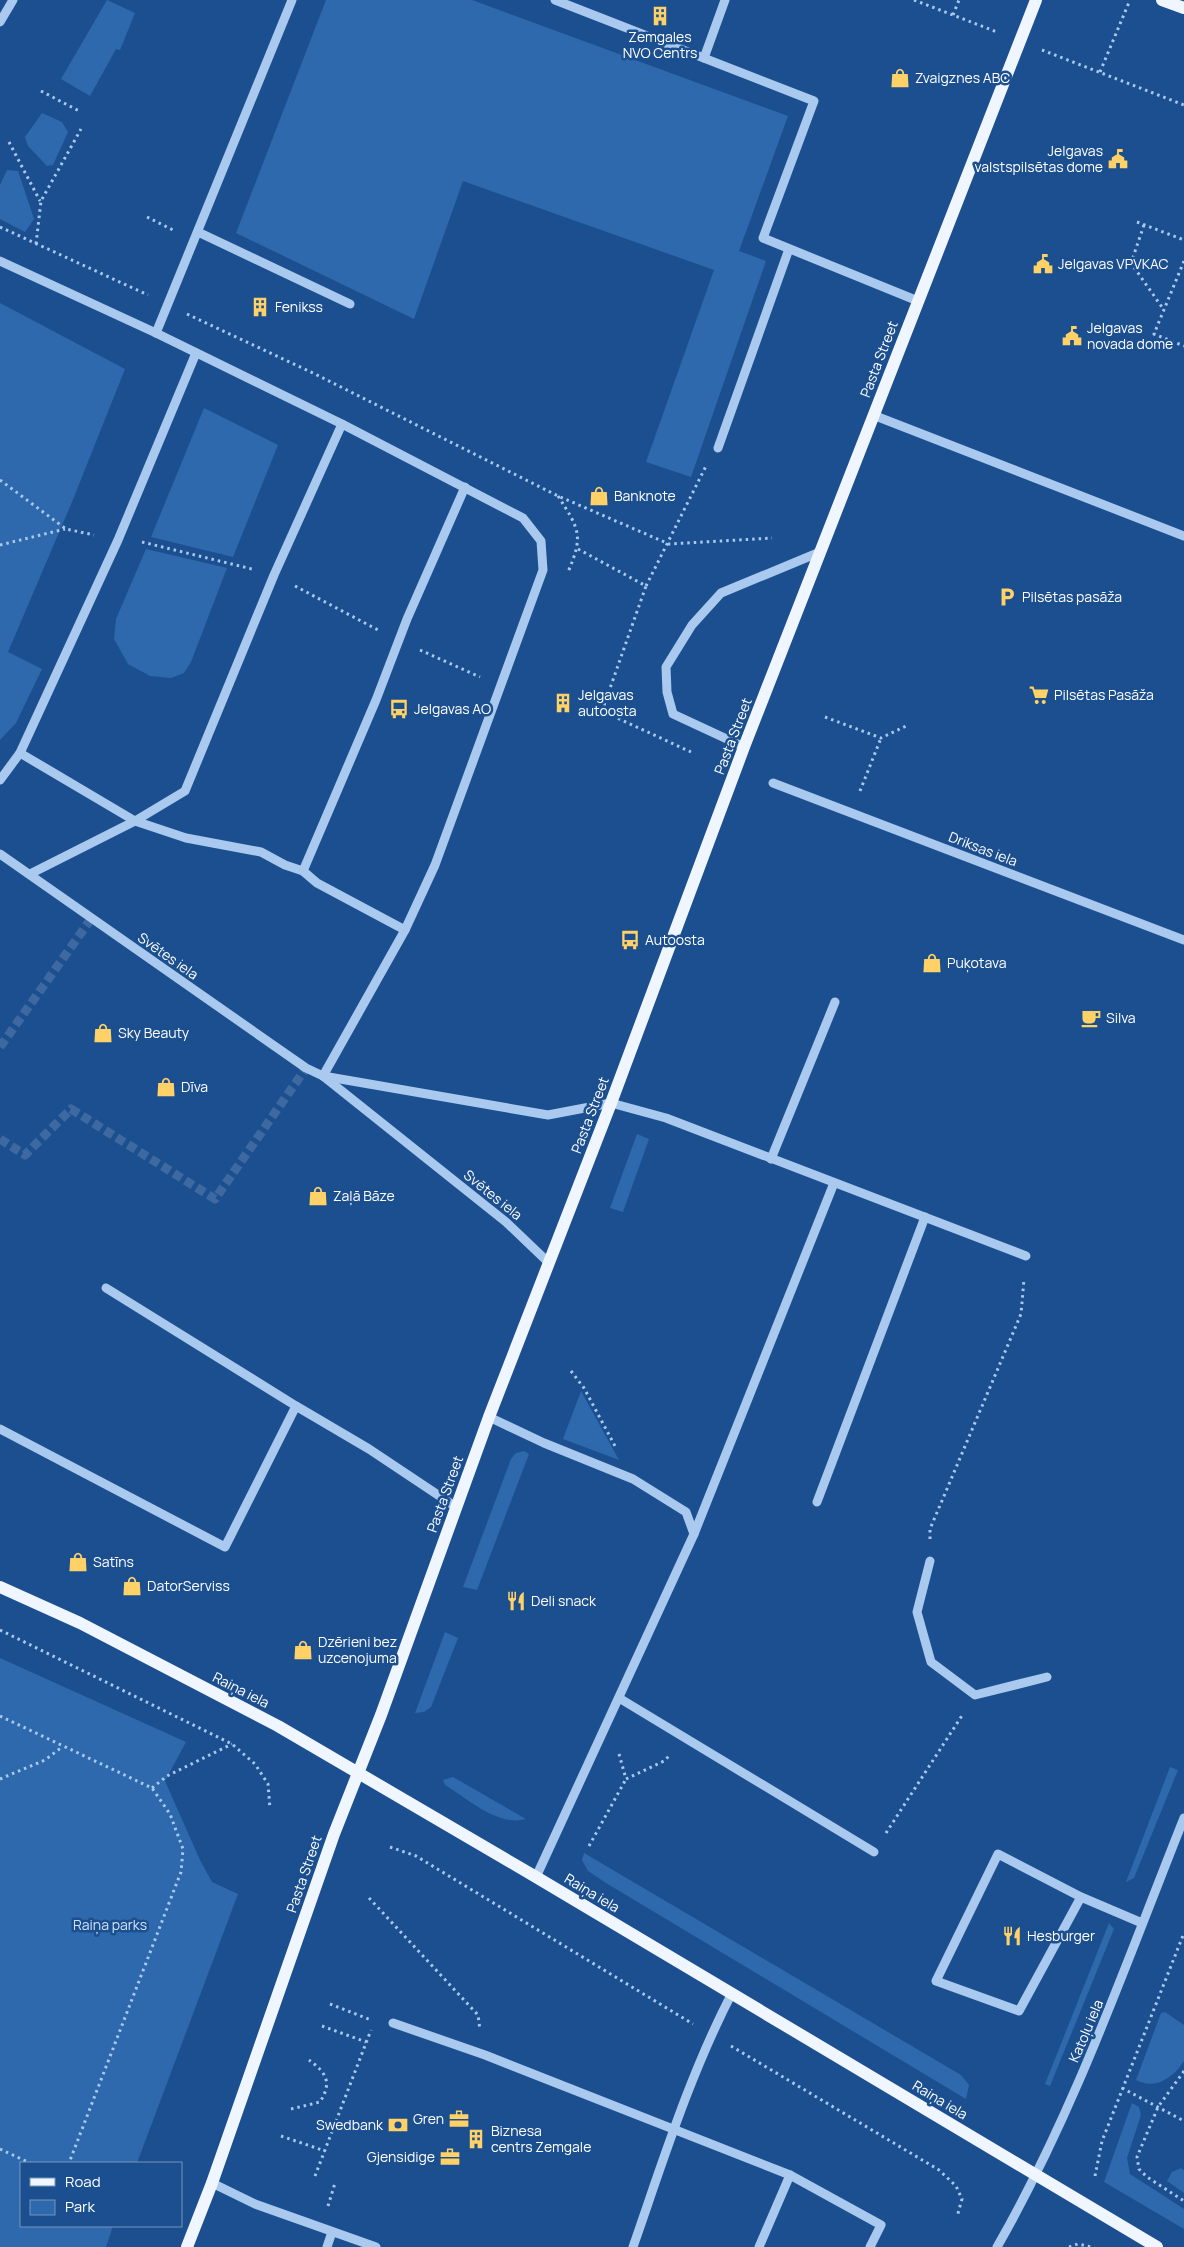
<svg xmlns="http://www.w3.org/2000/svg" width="1184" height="2247" viewBox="0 0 1184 2247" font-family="Manrope,sans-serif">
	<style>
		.green { fill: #2e69ad }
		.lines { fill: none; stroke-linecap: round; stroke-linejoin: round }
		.minor-tunnel { stroke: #3d69a0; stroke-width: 9; stroke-dasharray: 9 4.5; stroke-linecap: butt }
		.path { stroke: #a9c9ee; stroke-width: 3; stroke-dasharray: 2.5 4; stroke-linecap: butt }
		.minor { stroke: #a9c9ee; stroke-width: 9 }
		.major { stroke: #f0f6ff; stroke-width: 12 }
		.labels { text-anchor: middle; stroke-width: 5; stroke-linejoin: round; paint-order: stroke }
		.poi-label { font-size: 14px; fill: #fff; stroke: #1b4f8f; text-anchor: start }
		.street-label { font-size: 14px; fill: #fff; stroke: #1b4f8f }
		.park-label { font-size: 14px; fill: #cfe3fa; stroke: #1b4f8f }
	</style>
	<rect width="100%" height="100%" fill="#1b4f8f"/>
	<g class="green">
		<path d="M107,0L135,13L120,50L116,49L90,96L61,79Z"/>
		<path d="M326,0H472L788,116L739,251L766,261L691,477L646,462L714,270L463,181L414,319L236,233Z"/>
		<path d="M42,113L62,122L68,132L53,165L47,166L28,146L25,137Z"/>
		<path d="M7,170L18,171L34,219L25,232L0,219V185Z"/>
		<path d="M0,303L125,369L72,502L8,652L42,669L16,723L0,740Z"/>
		<path d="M204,408L278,445L233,557L151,537Z"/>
		<path d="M146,549L227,568L191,662L184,673L171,678L150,676L128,664L114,639L116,619Z"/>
		<path d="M637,1134L649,1139L623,1212L610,1208Z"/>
		<path d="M581,1391L619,1460L563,1439Z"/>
		<path d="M524,1451L529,1454L477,1590L463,1587L511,1459L516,1453Z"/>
		<path d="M445,1632L458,1638L431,1707L424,1712L415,1713Z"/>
		<path d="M0,1658L186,1742L165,1781L200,1860L212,1882L238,1894L137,2163H21V2226H113L106,2247H0Z"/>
		<path d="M1170,1767L1178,1770L1134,1878L1126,1882Z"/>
		<path d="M453,1777L526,1819C498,1827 468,1799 445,1785L443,1780Z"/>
		<path d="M584,1853L961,2075L969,2085L966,2099L606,1883L588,1871L582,1860Z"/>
		<path d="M1109,1923L1114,1929L1050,2086L1045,2084Z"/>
		<path d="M1165,2012L1184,2025V2061C1173,2078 1156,2090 1136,2080L1161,2013Z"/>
		<path d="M1132,2103L1139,2107L1141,2115L1127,2158L1130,2174L1184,2209V2229L1104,2182Z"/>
		<path d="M1181,2168L1184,2170V2193L1167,2181L1172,2172Z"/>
	</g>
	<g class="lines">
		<g class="minor-tunnel">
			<path d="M0,1047L91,919"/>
			<path d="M0,1139L25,1155L71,1109L215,1199L306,1068"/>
		</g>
		<g class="path">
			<path d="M914,0L997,32"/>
			<path d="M953,15L959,0"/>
			<path d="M1042,50L1184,105"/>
			<path d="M1100,72L1130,0"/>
			<path d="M41,91L81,112"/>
			<path d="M9,142L40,201"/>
			<path d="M147,217L173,230"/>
			<path d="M1137,222L1184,240"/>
			<path d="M1144,225L1131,263L1164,310"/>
			<path d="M0,227L148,295"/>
			<path d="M36,244L41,201L81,129"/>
			<path d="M1184,261L1154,334L1184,346"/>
			<path d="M187,314L315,374L558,496L669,544L772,538"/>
			<path d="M0,480L66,529L94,535"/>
			<path d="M558,496C579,529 584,535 568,572"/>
			<path d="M142,542L252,569"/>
			<path d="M0,545L65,529"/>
			<path d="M578,549L646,586L602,711L691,752"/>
			<path d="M295,586L378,630"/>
			<path d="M646,586L706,466"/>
			<path d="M420,650L480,677"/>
			<path d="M825,717L881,738L906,726"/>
			<path d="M860,791L881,738"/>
			<path d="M571,1371L584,1388L615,1446"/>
			<path d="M930,1539V1529L1021,1314L1024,1279"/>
			<path d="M0,1630L232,1744L255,1764L268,1784L270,1809"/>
			<path d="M0,1716L152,1788L170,1814L183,1849L181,1872L69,2163"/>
			<path d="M619,1754L626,1779L664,1761L669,1756"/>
			<path d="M0,1779L45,1760L62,1747"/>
			<path d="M152,1788L167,1776L232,1744"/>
			<path d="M886,1833L963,1714"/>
			<path d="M589,1846L626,1779"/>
			<path d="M390,1847L416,1856L693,2024"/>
			<path d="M369,1898L478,2015L480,2030"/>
			<path d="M330,2004L371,2020"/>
			<path d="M322,2026L366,2042"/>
			<path d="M731,2046L939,2170L956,2186L962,2199L957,2217"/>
			<path d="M1184,2071L1158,2107L1137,2157L1139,2169L1147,2177L1184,2201"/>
			<path d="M1122,2088L1184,2121"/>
			<path d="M291,2109L320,2102C332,2083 327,2073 309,2060"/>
			<path d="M281,2136L325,2151"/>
			<path d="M0,2149L30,2163"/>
			<path d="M315,2176L371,2030"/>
			<path d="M1095,2176L1102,2141L1184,1933"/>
			<path d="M328,2206L335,2183"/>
			<path d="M1069,2247L1078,2244L1092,2247"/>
		</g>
		<g class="minor">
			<path d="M555,0L814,101L763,238L918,301"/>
			<path d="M0,22L13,0"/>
			<path d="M704,58L725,0"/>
			<path d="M198,232L350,304"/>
			<path d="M0,261L156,333L342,424L523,518L541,541L543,570L435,865L405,930L323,1076"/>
			<path d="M156,333L292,0"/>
			<path d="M873,415L1184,536"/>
			<path d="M718,448L789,249"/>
			<path d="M744,747L673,714L667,692L666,667L692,625L721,593L820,552"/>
			<path d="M20,753L135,821L186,838L261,852L285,865L303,871L317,883L405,930"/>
			<path d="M0,780L20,753L118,540L196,353"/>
			<path d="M773,783L1184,940"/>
			<path d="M0,854L306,1068L323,1076L506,1222L549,1263"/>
			<path d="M303,871L376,700L407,619L465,487"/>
			<path d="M30,874L135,821L185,791L274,575L342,424"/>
			<path d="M323,1076L548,1115L611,1103L666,1118L1026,1256"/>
			<path d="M771,1159L835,1002"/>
			<path d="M106,1288L296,1406"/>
			<path d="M489,1417L544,1443L633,1479L686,1512L694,1534L536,1877"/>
			<path d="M0,1429L225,1547L296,1406L369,1449L456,1507"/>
			<path d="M817,1502L925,1217"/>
			<path d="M694,1534L834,1183"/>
			<path d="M930,1561L917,1612L931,1662L975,1695L1047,1677"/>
			<path d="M619,1698L874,1852"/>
			<path d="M1081,1897L1019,2011L936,1981L998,1854L1081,1897L1142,1923"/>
			<path d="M393,2023L485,2055L790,2175L881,2225L870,2247"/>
			<path d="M212,2183L255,2204L376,2247"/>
			<path d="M327,2247L332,2232"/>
			<path d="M633,2247C663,2161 690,2074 732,1993"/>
			<path d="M759,2247L790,2175"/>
			<path d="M997,2247C1075,2111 1126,1963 1184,1818"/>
		</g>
		<g class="major">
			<path d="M1162,0L1184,8"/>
			<path d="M0,1587L80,1623L278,1726L536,1877L1157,2247"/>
			<path d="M187,2247L212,2183L334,1834L381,1715L489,1417L611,1103L744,747L1036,0"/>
		</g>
	</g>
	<defs>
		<symbol id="building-bare" viewBox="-9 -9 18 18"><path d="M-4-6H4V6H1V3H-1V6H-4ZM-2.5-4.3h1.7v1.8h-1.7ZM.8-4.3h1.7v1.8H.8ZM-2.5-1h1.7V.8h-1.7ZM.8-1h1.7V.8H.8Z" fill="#ffd166" stroke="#1b4f8f" stroke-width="2.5" paint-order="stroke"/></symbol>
		<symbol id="shop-bare" viewBox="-9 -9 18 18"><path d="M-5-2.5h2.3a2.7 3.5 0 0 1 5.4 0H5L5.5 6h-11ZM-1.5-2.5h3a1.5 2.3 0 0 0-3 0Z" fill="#ffd166" stroke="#1b4f8f" stroke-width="2.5" paint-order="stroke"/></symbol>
		<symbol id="civic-bare" viewBox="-9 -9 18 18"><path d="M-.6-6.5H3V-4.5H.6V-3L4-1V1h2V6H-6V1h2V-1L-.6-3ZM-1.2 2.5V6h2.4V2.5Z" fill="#ffd166" stroke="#1b4f8f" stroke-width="2.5" paint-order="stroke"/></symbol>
		<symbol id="parking-bare" viewBox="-9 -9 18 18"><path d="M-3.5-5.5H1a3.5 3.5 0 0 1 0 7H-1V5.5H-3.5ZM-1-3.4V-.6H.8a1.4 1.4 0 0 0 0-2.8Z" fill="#ffd166" stroke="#1b4f8f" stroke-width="2.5" paint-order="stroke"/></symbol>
		<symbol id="supermarket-bare" viewBox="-9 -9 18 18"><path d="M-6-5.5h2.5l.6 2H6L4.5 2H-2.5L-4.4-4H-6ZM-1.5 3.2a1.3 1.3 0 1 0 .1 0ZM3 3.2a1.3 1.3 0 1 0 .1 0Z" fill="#ffd166" stroke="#1b4f8f" stroke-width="2.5" paint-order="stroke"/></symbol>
		<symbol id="bus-bare" viewBox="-9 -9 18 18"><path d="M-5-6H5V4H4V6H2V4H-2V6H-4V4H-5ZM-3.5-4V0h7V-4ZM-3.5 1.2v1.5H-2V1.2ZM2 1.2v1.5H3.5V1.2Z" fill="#ffd166" stroke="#1b4f8f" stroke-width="2.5" paint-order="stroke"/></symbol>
		<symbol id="cafe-bare" viewBox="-9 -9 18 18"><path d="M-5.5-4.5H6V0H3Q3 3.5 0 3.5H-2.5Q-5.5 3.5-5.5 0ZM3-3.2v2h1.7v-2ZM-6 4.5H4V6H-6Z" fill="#ffd166" stroke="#1b4f8f" stroke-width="2.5" paint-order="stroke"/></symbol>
		<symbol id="restaurant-bare" viewBox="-9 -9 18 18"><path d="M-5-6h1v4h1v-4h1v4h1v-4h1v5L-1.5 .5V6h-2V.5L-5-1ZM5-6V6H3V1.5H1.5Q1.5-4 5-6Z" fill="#ffd166" stroke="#1b4f8f" stroke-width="2.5" paint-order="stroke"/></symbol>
		<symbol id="office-bare" viewBox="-9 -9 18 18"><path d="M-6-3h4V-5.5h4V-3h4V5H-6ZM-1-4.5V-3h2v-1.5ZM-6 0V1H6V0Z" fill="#ffd166" stroke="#1b4f8f" stroke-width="2.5" paint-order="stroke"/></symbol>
		<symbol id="bank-bare" viewBox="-9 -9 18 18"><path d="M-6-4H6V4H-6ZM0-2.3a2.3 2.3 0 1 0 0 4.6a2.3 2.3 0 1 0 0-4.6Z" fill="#ffd166" stroke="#1b4f8f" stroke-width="2.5" paint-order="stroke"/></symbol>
	</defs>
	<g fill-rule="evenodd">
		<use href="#building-bare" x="646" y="2" width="28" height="28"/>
		<use href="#shop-bare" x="886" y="64" width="28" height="28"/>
		<use href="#civic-bare" x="1104" y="145" width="28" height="28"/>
		<use href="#civic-bare" x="1029" y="250" width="28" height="28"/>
		<use href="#building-bare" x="246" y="293" width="28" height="28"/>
		<use href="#civic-bare" x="1058" y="322" width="28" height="28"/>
		<use href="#shop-bare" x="585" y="482" width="28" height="28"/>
		<use href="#parking-bare" x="993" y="583" width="28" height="28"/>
		<use href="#supermarket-bare" x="1025" y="681" width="28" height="28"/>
		<use href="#building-bare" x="549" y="689" width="28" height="28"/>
		<use href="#bus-bare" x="385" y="695" width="28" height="28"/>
		<use href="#bus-bare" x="616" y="926" width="28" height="28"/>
		<use href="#shop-bare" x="918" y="949" width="28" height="28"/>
		<use href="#cafe-bare" x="1077" y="1004" width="28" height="28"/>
		<use href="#shop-bare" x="89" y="1019" width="28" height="28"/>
		<use href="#shop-bare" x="152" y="1073" width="28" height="28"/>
		<use href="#shop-bare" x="304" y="1182" width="28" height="28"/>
		<use href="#shop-bare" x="64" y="1548" width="28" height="28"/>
		<use href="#shop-bare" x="118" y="1572" width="28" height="28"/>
		<use href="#restaurant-bare" x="502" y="1587" width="28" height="28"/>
		<use href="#shop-bare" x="289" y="1636" width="28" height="28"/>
		<use href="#restaurant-bare" x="998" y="1922" width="28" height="28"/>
		<use href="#office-bare" x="445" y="2105" width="28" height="28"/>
		<use href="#bank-bare" x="384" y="2111" width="28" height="28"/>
		<use href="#building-bare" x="462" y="2125" width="28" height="28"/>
		<use href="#office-bare" x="436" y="2143" width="28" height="28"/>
	</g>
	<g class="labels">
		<g class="poi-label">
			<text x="660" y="42" text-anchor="middle">Zemgales<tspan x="660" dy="16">NVO Centrs</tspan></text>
			<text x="915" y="83">Zvaigznes ABC</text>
			<text x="1103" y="156" text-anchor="end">Jelgavas<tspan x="1103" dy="16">valstspilsētas dome</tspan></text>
			<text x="1058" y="269">Jelgavas VPVKAC</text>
			<text x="275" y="312">Fenikss</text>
			<text x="1087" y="333">Jelgavas<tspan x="1087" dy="16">novada dome</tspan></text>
			<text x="614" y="501">Banknote</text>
			<text x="1022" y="602">Pilsētas pasāža</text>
			<text x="578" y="700">Jelgavas<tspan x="578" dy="16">autoosta</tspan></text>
			<text x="1054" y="700">Pilsētas Pasāža</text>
			<text x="414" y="714">Jelgavas AO</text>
			<text x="645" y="945">Autoosta</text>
			<text x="947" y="968">Puķotava</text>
			<text x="1106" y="1023">Silva</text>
			<text x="118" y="1038">Sky Beauty</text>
			<text x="181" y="1092">Dīva</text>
			<text x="333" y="1201">Zaļā Bāze</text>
			<text x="93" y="1567">Satīns</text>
			<text x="147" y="1591">DatorServiss</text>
			<text x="531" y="1606">Deli snack</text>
			<text x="318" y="1647">Dzērieni bez<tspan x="318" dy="16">uzcenojuma</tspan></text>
			<text x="1027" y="1941">Hesburger</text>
			<text x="444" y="2124" text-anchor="end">Gren</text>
			<text x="383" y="2130" text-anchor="end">Swedbank</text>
			<text x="491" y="2136">Biznesa<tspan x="491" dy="16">centrs Zemgale</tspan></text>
			<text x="435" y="2162" text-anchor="end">Gjensidige</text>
		</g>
		<g class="street-label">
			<text transform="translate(879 359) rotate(-69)" y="5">Pasta Street</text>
			<text transform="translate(733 736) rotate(-69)" y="5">Pasta Street</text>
			<text transform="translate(983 849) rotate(21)" y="5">Driksas iela</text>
			<text transform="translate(168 956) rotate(35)" y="5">Svētes iela</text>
			<text transform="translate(590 1115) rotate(-69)" y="5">Pasta Street</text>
			<text transform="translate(493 1195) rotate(39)" y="5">Svētes iela</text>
			<text transform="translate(445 1494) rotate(-70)" y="5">Pasta Street</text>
			<text transform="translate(241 1690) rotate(27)" y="5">Raiņa iela</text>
			<text transform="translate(304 1874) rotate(-71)" y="5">Pasta Street</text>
			<text transform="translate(592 1893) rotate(31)" y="5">Raiņa iela</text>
			<text transform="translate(1086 2031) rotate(-67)" y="5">Katoļu iela</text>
			<text transform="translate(940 2100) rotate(31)" y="5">Raiņa iela</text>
		</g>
		<g class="park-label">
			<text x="110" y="1930">Raiņa parks</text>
		</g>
	</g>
	<rect x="20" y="2162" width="162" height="65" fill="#1b4f8f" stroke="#7695bc"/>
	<rect x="30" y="2178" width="25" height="8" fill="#f0f6ff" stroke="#7695bc"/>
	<text x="65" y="2187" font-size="15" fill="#ffffff">Road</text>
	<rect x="30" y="2200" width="25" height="15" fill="#2e69ad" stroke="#7695bc"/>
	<text x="65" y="2212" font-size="15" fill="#ffffff">Park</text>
</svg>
